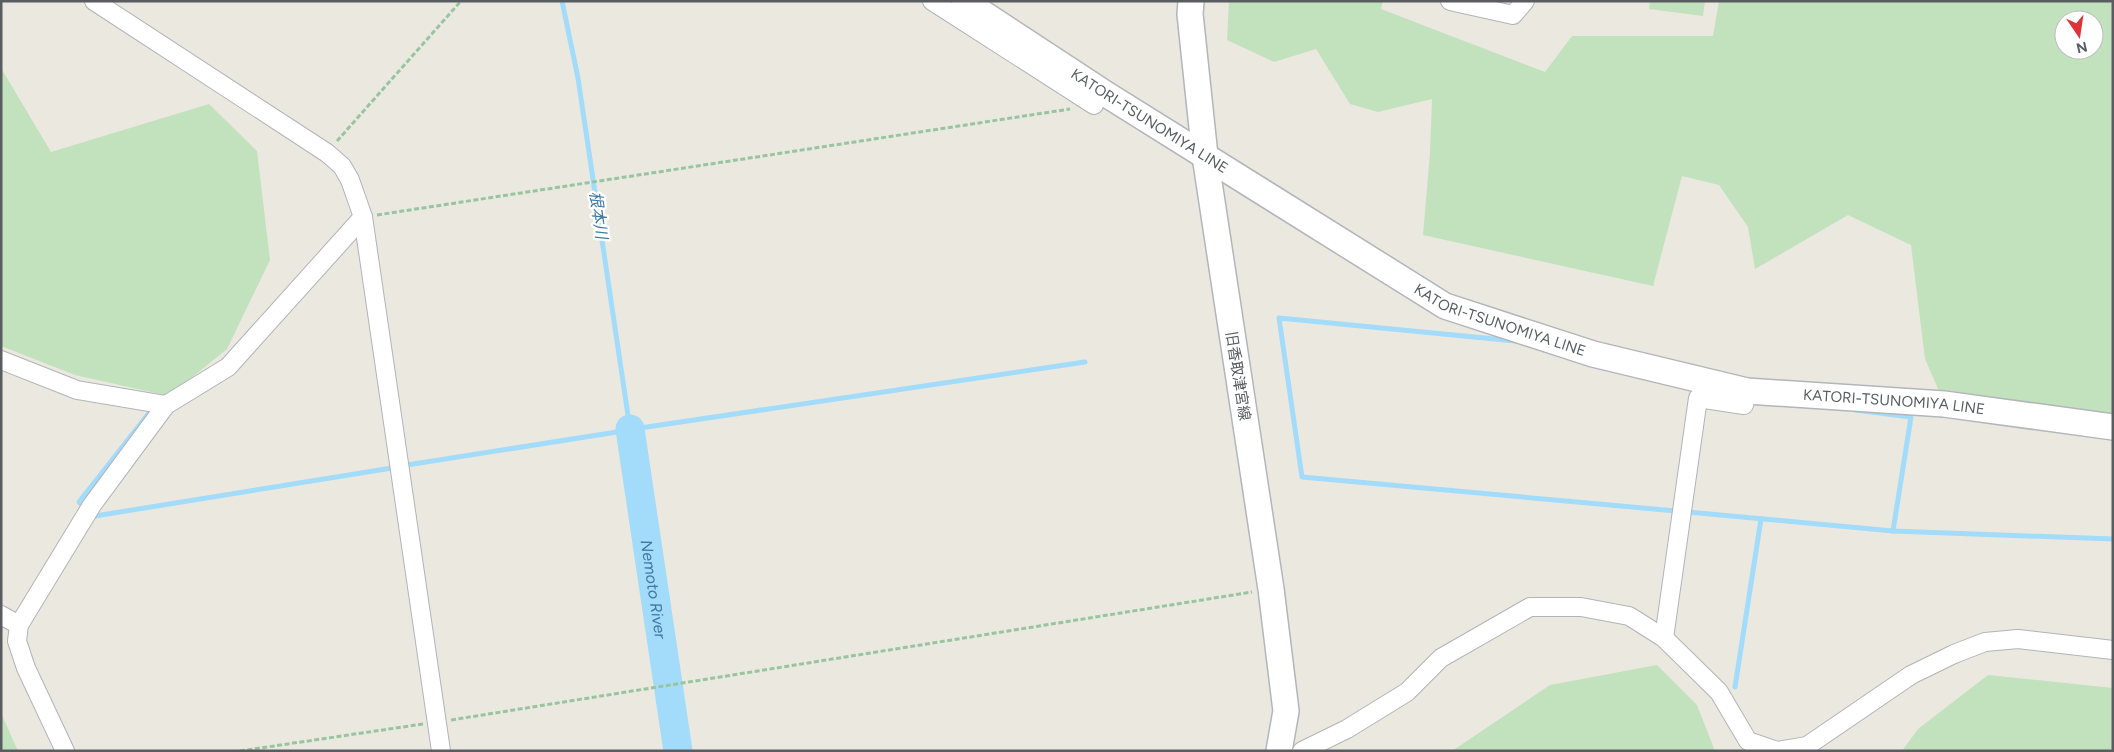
<svg xmlns="http://www.w3.org/2000/svg" width="2114" height="752" viewBox="0 0 2114 752" font-family="Figtree,'Noto Sans JP',sans-serif">
	<style>
		.green { fill: #c1e2bd; fill-rule: evenodd }
		.lines { fill: none; stroke-linecap: round; stroke-linejoin: round }
		.stream { stroke: #a2dcfa; stroke-width: 5 }
		.river { stroke: #a2dcfa; stroke-width: 29 }
		.street-casing { stroke: #b1b4b7; stroke-width: 20 }
		.secondary-casing { stroke: #b2b6ba; stroke-width: 28 }
		.path { stroke: #98c5a0; stroke-width: 3; stroke-dasharray: 5 2.5; stroke-linecap: butt }
		.street { stroke: #fff; stroke-width: 18 }
		.secondary { stroke: #fff; stroke-width: 25 }
		.labels { text-anchor: middle; stroke-width: 4.5; stroke-linejoin: round; paint-order: stroke }
		.street-label { font-size: 15px; fill: #595d60; stroke: #fff }
		.water-label { font-size: 16px; font-style: italic; fill: #3f78a1; stroke: #fff }
	</style>
	<rect width="100%" height="100%" fill="#ebe8e0"/>
	<g class="green">
		<path d="M1229,1H1383L1381,9L1545,72L1572,36H1713L1719,1H2113V423L2061,428L1951,418L1925,359L1911,245L1848,215L1755,269L1748,227L1719,185L1682,176L1653,286L1423,235L1430,153L1432,99L1378,112L1350,104L1316,49L1274,62L1227,40ZM2064,20H2094V50H2064Z"/>
		<path d="M1650,1H1705L1703,16L1649,9Z"/>
		<path d="M1,68L51,152L209,104L257,151L270,260L227,349L169,396L75,375L1,346Z"/>
		<path d="M1657,665L1697,705L1715,751H1452L1550,685Z"/>
		<path d="M1988,675L2113,688V751H1902L1918,729Z"/>
		<path d="M1,713L18,751H1Z"/>
	</g>
	<g class="lines">
		<g class="stream">
			<path d="M562,1L578,78L630,429"/>
			<path d="M1515,341L1279,318L1302,477L1676,511"/>
			<path d="M1855,410L1911,417L1893,531"/>
			<path d="M640,428L1085,362"/>
			<path d="M407,465L617,432"/>
			<path d="M81,504L79,502L149,413"/>
			<path d="M1688,512L1893,531L2113,539"/>
			<path d="M94,514L95,516L392,468"/>
			<path d="M1735,687L1761,519"/>
		</g>
		<path class="river" id="s1" d="M630,429L678,751"/>
		<defs>
			<g id="street">
				<path d="M94,1L327,153L342,166L350,180L363,217L441,751"/>
				<path d="M932,1L1094,105"/>
				<path d="M1450,1L1513,15L1525,1"/>
				<path d="M1,360L77,390L166,405"/>
				<path d="M1,615L19,625"/>
				<path d="M1664,638L1698,398L1744,405L1747,391"/>
				<path d="M65,751L26,668L17,641L19,625L92,505L166,405L228,367L363,217"/>
				<path d="M1302,751L1347,729L1407,692L1441,658L1530,607H1581L1629,616L1664,638L1719,692L1748,741L1777,751L1807,746L1911,675L1954,654L1985,642L2018,639L2113,650"/>
			</g>
			<g id="secondary">
				<path id="s2" d="M964,1L1101,91L1445,306L1593,354L1747,391L1944,404L2113,427"/>
				<path d="M1191,1L1190,14L1205,156L1271,589L1286,711L1279,751"/>
			</g>
		</defs>
		<use href="#street" class="street-casing"/>
		<use href="#secondary" class="secondary-casing"/>
		<g class="path">
			<path d="M337,141L461,1"/>
			<path d="M377,215L1070,109"/>
			<path d="M451,720L1252,592"/>
			<path d="M240,751L423,724"/>
		</g>
		<use href="#street" class="street"/>
		<use href="#secondary" class="secondary"/>
	</g>
	<g class="labels">
		<g class="street-label">
			<text dy="5" stroke="none"><textPath href="#s2" startOffset="221">KATORI-TSUNOMIYA LINE</textPath></text>
			<text dy="5" stroke="none"><textPath href="#s2" startOffset="626">KATORI-TSUNOMIYA LINE</textPath></text>
			<text transform="translate(1238 376) rotate(81)" y="5">旧香取津宮線</text>
			<text dy="5" stroke="none"><textPath href="#s2" startOffset="1031">KATORI-TSUNOMIYA LINE</textPath></text>
		</g>
		<g class="water-label">
			<text transform="translate(599 215) rotate(82)" y="6">根本川</text>
			<text dy="6" stroke="none"><textPath href="#s1" startOffset="162">Nemoto River</textPath></text>
		</g>
	</g>
	<rect width="2114" height="752" fill="none" stroke="#595d60" stroke-width="5"/>
	<g transform="translate(2079 35) rotate(167)"><circle r="24" fill="#ffffff" stroke="#bdbebf"/>
	<path d="M0-4L9 19L0 12L-9 19Z" fill="#de3337"/>
	<text y="-8" font-size="14" font-weight="bold" text-anchor="middle" fill="#595d60">N</text>
	</g>
</svg>
